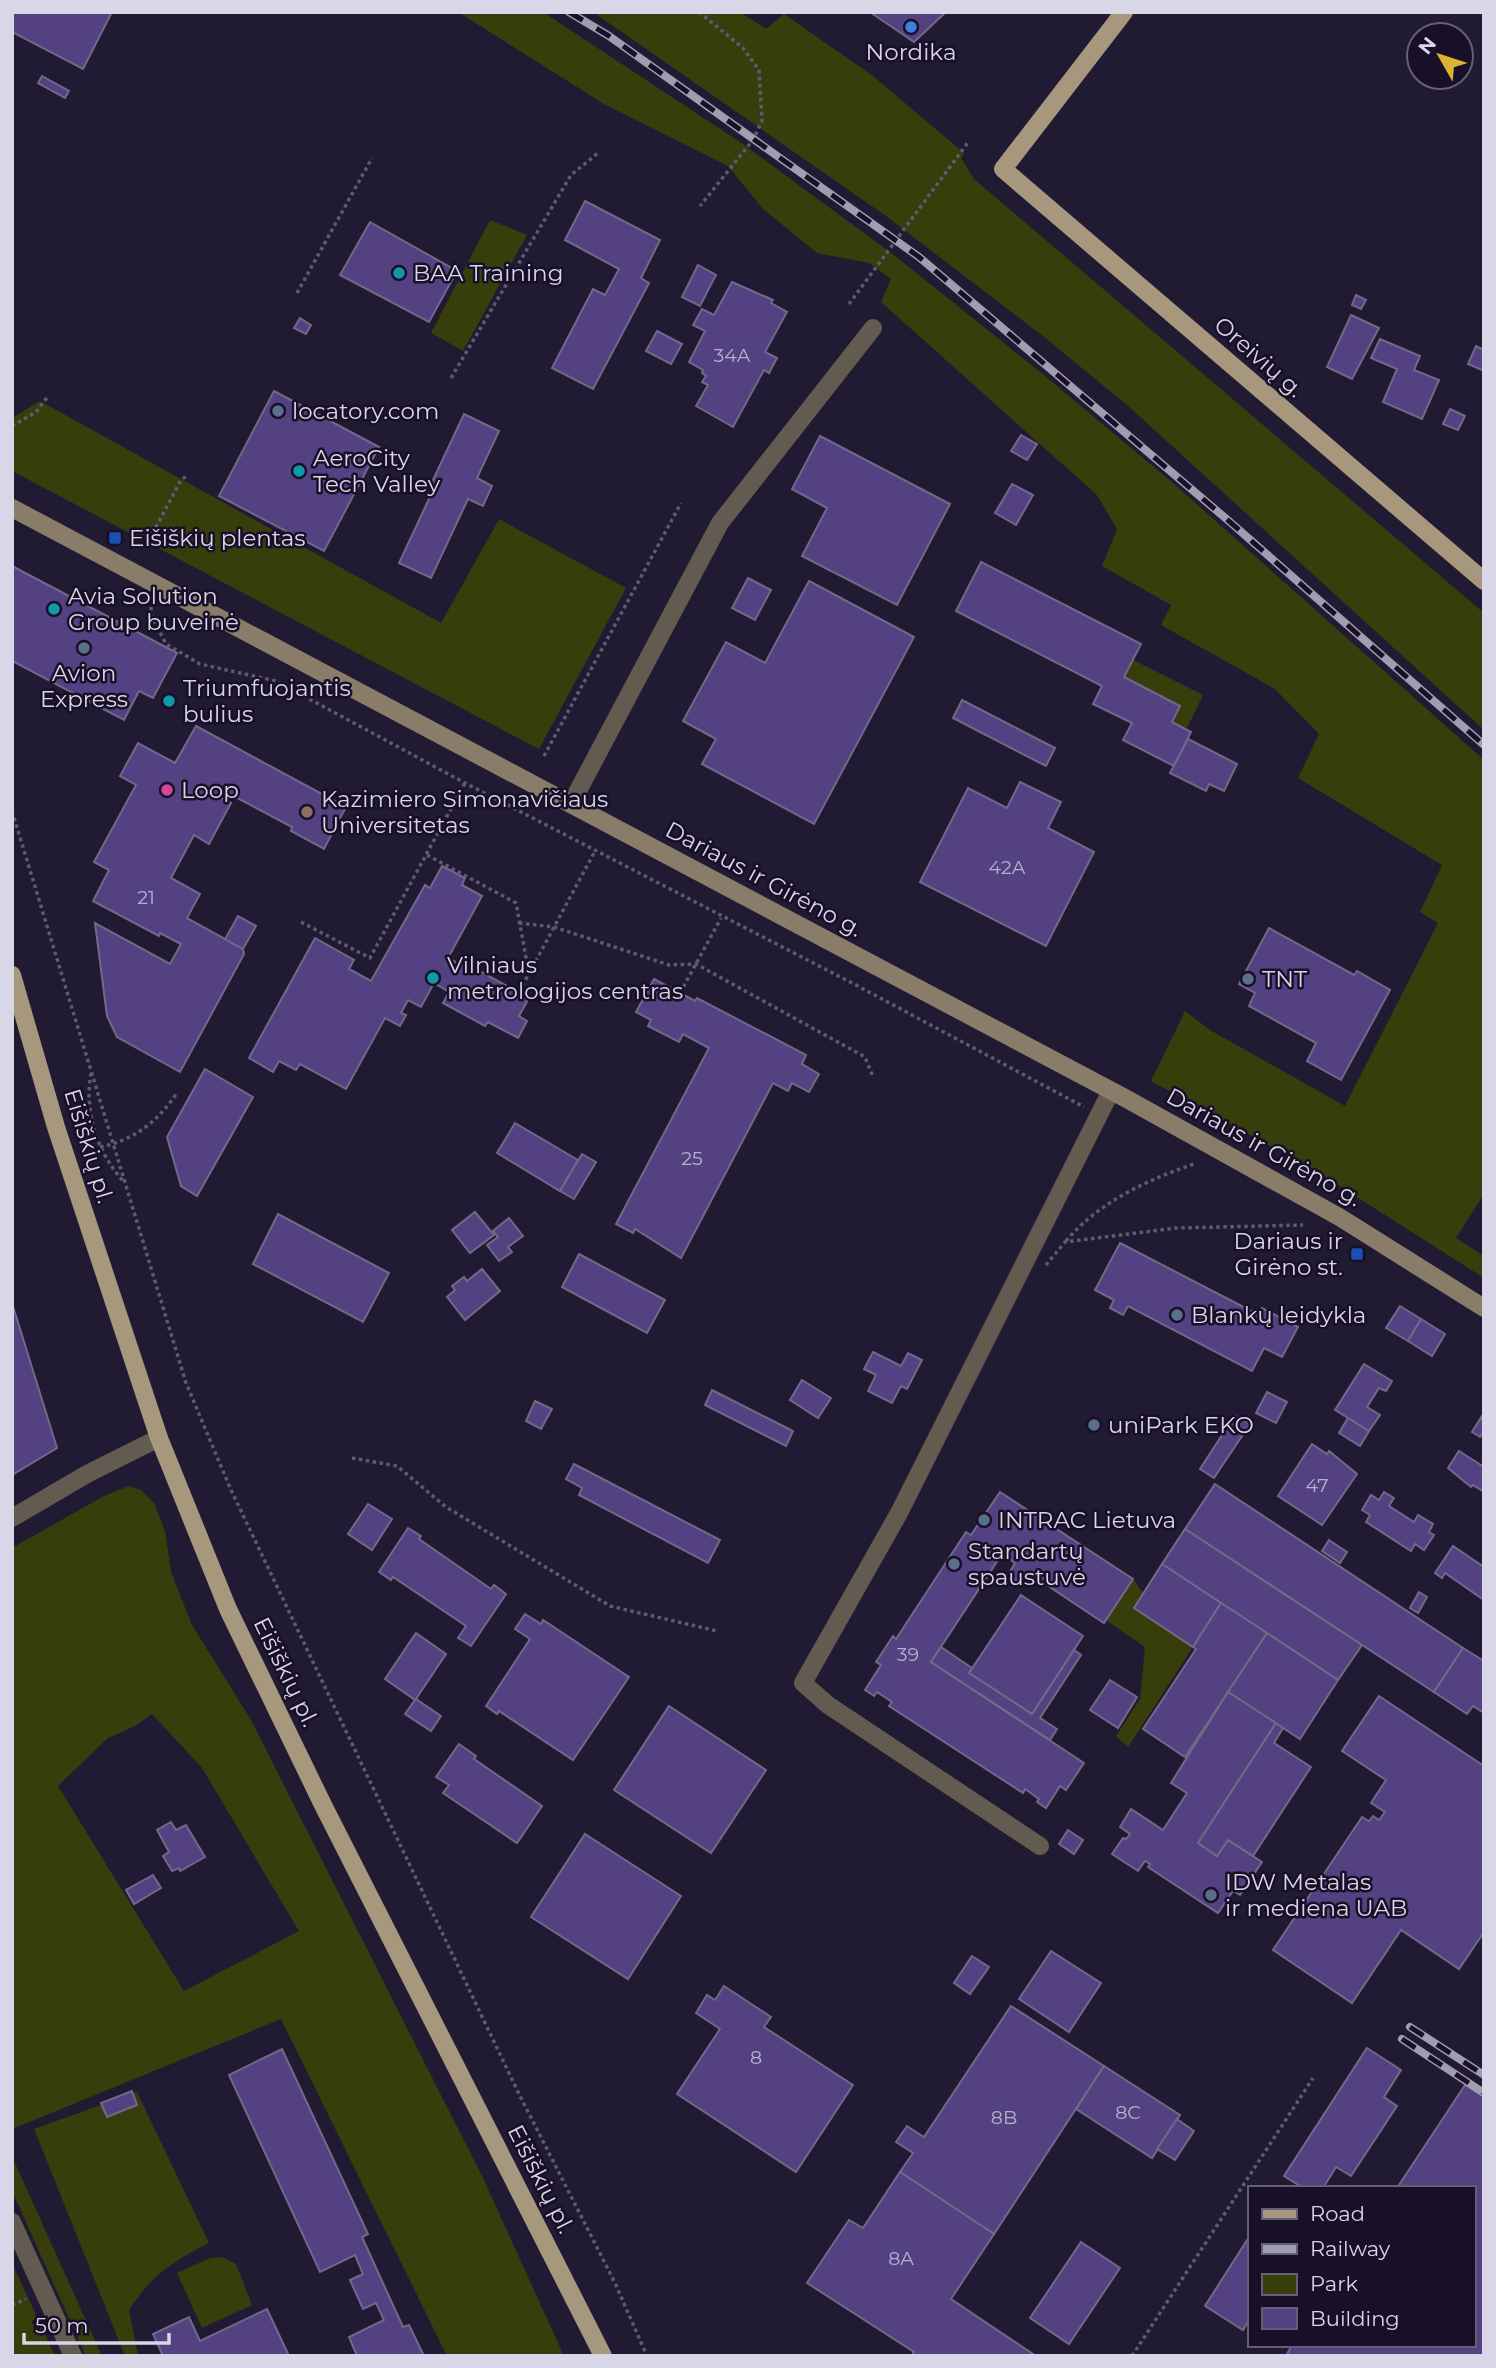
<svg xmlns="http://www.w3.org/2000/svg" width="1496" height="2368" viewBox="0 0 1496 2368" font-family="Montserrat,sans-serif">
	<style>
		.green { fill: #373e0c; fill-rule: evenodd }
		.building { fill: #544182; stroke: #706988; stroke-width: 2 }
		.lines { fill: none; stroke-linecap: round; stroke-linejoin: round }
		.path { stroke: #5f5a70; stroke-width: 3.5; stroke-dasharray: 3.5 3.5; stroke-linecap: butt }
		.minor { stroke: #635b4f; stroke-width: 18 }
		.secondary { stroke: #897d69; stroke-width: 18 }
		.primary { stroke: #a7987d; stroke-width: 18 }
		.rail-casing { stroke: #a19cb0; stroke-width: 8 }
		.rail { stroke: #181029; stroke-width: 5; stroke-dasharray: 16; stroke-linecap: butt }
		.shop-dot { fill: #3f7fe0; stroke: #181029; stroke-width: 2.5 }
		.culture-dot { fill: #0f9aa8; stroke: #181029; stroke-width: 2.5 }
		.service-dot { fill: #5c6f8a; stroke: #181029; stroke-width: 2.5 }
		.transit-dot { fill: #1a4fb4; stroke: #181029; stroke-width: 2.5 }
		.hotel-dot { fill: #d1479c; stroke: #181029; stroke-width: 2.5 }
		.education-dot { fill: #8d6e63; stroke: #181029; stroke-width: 2.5 }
		.labels { text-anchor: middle; stroke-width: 5; stroke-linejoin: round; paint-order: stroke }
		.number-label { font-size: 19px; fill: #b8b1ce }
		.poi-label { font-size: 23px; fill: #d9d6e7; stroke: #181029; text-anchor: start }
		.street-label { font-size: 23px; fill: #d9d6e7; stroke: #181029 }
	</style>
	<rect width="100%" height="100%" fill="#211a33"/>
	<g class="green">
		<path d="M458,12H543L743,144L894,255L1039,371L1173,483L1484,760V1194L1456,1238L1484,1256V1278L1316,1171L1151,1081L1185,1011L1210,1030L1345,1106L1438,923L1420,912L1442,865L1298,778L1319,734L1275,689L1161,625L1171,605L1102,566L1117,529L1097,495L881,302L891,279L869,263L817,253L763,209L728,166L604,104Z"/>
		<path d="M593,12H740L766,29L784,14L873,76L964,153L961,158L974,179L1484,613V730L1127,405L1044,337L886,216Z"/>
		<path d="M490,220L527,235L463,351L431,333Z"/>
		<path d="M40,401L441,623L499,519L626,588L539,749L12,471V418Z"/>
		<path d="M1133,660L1203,695L1186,730L1172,722L1180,706L1124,677Z"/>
		<path d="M129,1486L141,1490L154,1503L165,1531L171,1572L192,1625L251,1720L483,2178L564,2356H447L281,2019L12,2129V1548L104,1496ZM152,1714L202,1768L299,1931L184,1991L58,1786L108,1738L135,1726Z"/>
		<path d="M1133,1579L1143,1593L1134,1608L1193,1647L1128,1747L1116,1736L1140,1699L1145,1647L1106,1620Z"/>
		<path d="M137,2092L209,2243C172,2262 152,2275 129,2310L138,2356H125L34,2129Z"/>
		<path d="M12,2162L15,2163L102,2356H86L12,2191Z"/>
		<path d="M223,2257L236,2264L252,2305L202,2328L177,2273L210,2258Z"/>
		<path d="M12,2263L55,2356H12Z"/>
	</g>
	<g class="building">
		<path d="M12,12H112L83,69L12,32Z"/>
		<path d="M870,12H946L914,42Z"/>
		<path d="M42,76L69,91L65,98L38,83Z"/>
		<path d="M585,201L660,240L641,278L649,283L593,389L552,368L593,289L605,295L619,269L565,240Z"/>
		<path d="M370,222L457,271L429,322L340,275Z"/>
		<path d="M698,265L716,275L700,306L682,297Z"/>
		<path d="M732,282L773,300L771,303L787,312L765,352L777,358L769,373L764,370L733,427L696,406L708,385L702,382L706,376L702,373L703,370L689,362L705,331L693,325L702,309L714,315Z"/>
		<path d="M1356,295L1366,300L1361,309L1352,305Z"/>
		<path d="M1351,315L1379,328L1352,379L1327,367Z"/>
		<path d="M300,318L311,325L306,334L294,328Z"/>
		<path d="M657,331L682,344L671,364L646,351Z"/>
		<path d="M1380,339L1420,356L1414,370L1439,380L1422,419L1383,402L1397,369L1371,358Z"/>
		<path d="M1476,346L1484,350V371L1468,364Z"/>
		<path d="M274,391L379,447L324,551L219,496Z"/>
		<path d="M1450,409L1465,416L1458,430L1443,424Z"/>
		<path d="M464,414L499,431L477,478L492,486L483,506L468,499L431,578L399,563L436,484L432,482Z"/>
		<path d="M1021,435L1037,444L1027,460L1011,451Z"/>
		<path d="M820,436L950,504L897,605L802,556L827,508L792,489Z"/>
		<path d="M1012,484L1033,495L1016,525L995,513Z"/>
		<path d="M981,562L1141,644L1124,677L1180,706L1172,722L1191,732L1174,766L1123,740L1132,723L1093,704L1102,686L956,611Z"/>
		<path d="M12,566L177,653L153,698L139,691L124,720L12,661Z"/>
		<path d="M748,578L771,590L755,620L732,608Z"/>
		<path d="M809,581L914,637L814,824L702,764L716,739L683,721L726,642L765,663Z"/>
		<path d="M962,700L1055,748L1046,766L953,718Z"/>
		<path d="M196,726L346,807L324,849L291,831L292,827L224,791L220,797L231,803L209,844L194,835L171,878L200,894L187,918L243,949L244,954L180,1072L117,1037L107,1016L95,923L170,964L181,944L160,933L159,936L93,901L109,870L94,862L136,785L120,776L138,743L175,763Z"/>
		<path d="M1188,739L1237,764L1224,791L1209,784L1206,791L1170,773Z"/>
		<path d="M1020,782L1061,802L1048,828L1094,852L1046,946L920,882L968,788L1007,808Z"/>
		<path d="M442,866L465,878L462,885L482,896L448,958L463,966L465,963L529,998L519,1016L527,1021L518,1038L488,1022L485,1026L443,1003L449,992L434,983L421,1007L408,1000L401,1013L406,1015L400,1026L385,1018L346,1089L300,1064L296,1070L279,1061L273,1072L249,1058L315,938L354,960L349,969L371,981L425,885L430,888Z"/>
		<path d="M238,916L256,926L243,949L225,939Z"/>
		<path d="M1269,928L1354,975L1357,971L1390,990L1341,1080L1307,1061L1316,1043L1249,1006L1255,993L1239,984Z"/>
		<path d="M654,979L695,1001L697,998L806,1055L802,1064L819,1074L809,1092L792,1083L788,1091L773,1083L681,1258L635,1229L633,1233L616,1224L709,1048L683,1034L679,1042L648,1026L651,1020L636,1012Z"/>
		<path d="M205,1069L253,1097L197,1196L181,1186L167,1137Z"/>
		<path d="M515,1123L578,1160L560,1191L497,1153Z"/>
		<path d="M582,1154L596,1162L574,1199L560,1191Z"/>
		<path d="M475,1212L494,1235L470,1253L452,1230Z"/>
		<path d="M278,1214L389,1273L363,1322L253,1264Z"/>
		<path d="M509,1218L523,1236L508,1247L512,1252L499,1261L487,1245L498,1237L493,1231Z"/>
		<path d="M1120,1243L1259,1315L1262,1308L1298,1327L1282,1357L1264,1348L1252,1371L1128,1306L1123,1315L1110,1308L1114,1300L1095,1290Z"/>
		<path d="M579,1254L665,1300L647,1333L562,1287Z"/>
		<path d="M482,1269L500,1291L465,1320L447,1297L455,1290L452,1286L464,1277L467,1281Z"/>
		<path d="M12,1303L57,1448L12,1475Z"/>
		<path d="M1400,1306L1421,1319L1408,1341L1386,1328Z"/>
		<path d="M1421,1319L1445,1334L1432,1356L1408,1341Z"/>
		<path d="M873,1352L901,1366L908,1353L922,1360L907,1389L901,1386L892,1403L868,1391L876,1375L864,1369Z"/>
		<path d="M1364,1364L1392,1381L1386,1391L1379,1388L1367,1407L1380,1415L1369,1431L1335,1410Z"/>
		<path d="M802,1380L831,1398L818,1418L790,1400Z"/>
		<path d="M712,1390L793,1431L786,1446L705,1405Z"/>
		<path d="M1267,1392L1287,1402L1276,1423L1256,1413Z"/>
		<path d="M535,1401L552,1409L541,1429L526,1421Z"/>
		<path d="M1235,1415L1250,1424L1214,1478L1200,1469Z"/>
		<path d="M1482,1416L1484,1431L1480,1437L1472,1432Z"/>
		<path d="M1348,1418L1369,1431L1360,1446L1339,1433Z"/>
		<path d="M1312,1444L1327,1454L1329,1451L1357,1474L1322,1525L1278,1496Z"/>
		<path d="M1459,1451L1484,1467V1492L1473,1485L1471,1487L1448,1468Z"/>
		<path d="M574,1464L720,1540L708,1563L579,1495L582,1488L566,1479Z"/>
		<path d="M1215,1484L1463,1648L1434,1692L1185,1529Z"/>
		<path d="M1000,1492L1133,1579L1104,1623L1030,1574L1023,1585L1008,1575L1015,1563L1002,1554L931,1662L1084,1763L1066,1790L1060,1786L1046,1808L1037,1802L1039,1799L1025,1789L1023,1793L889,1706L892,1702L877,1692L874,1696L865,1690L881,1665L876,1662L893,1636L896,1639L966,1532L971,1535Z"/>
		<path d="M1384,1492L1394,1498L1389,1506L1414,1522L1418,1515L1433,1524L1429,1532L1434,1535L1424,1550L1415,1544L1411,1551L1366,1522L1370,1515L1362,1510L1371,1495L1379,1500Z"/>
		<path d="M368,1504L392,1519L372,1550L348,1534Z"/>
		<path d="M408,1528L421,1536L419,1539L491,1589L494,1585L506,1594L471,1646L458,1638L466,1626L393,1577L391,1580L379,1572Z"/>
		<path d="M1185,1529L1362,1645L1338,1680L1162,1564Z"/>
		<path d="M1329,1540L1347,1552L1340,1563L1322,1551Z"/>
		<path d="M1453,1546L1484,1567V1600L1445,1573L1442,1578L1435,1573Z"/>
		<path d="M1162,1564L1221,1603L1193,1647L1134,1608Z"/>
		<path d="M1419,1592L1427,1597L1418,1613L1410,1608Z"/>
		<path d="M1021,1595L1083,1636L1032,1714L969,1673Z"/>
		<path d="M1221,1603L1267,1633L1185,1757L1143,1729L1196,1649L1193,1647Z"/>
		<path d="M525,1614L541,1624L543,1620L629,1677L573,1760L499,1711L497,1714L486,1706L530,1639L515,1629Z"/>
		<path d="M416,1633L446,1654L416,1699L441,1716L431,1731L405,1714L415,1700L385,1679Z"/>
		<path d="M1267,1633L1338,1680L1300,1739L1228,1692Z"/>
		<path d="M941,1647L972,1668L969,1673L1032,1714L1074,1650L1081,1655L1040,1718L1057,1729L1050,1740L931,1662Z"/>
		<path d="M1463,1648L1484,1661V1713L1473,1706L1467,1714L1434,1692Z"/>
		<path d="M1110,1680L1137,1697L1118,1728L1090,1710Z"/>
		<path d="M1228,1692L1276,1723L1198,1843L1217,1856L1228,1840L1262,1862L1240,1895L1233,1891L1218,1913L1148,1867L1150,1864L1145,1861L1138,1871L1112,1854L1123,1838L1126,1839L1130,1834L1120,1827L1131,1809L1163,1830L1187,1793L1171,1783Z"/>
		<path d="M1379,1696L1484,1766V1932L1459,1969L1401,1930L1352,2003L1273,1950L1362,1817L1369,1821L1373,1816L1379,1820L1385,1812L1371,1803L1386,1780L1342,1751Z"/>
		<path d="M669,1706L766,1770L711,1853L614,1790Z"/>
		<path d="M1276,1723L1283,1728L1274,1743L1311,1767L1253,1856L1228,1840L1217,1856L1198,1843Z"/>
		<path d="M459,1744L476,1756L474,1759L542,1806L517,1843L443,1793L449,1785L436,1777Z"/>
		<path d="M171,1822L176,1830L186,1825L205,1857L180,1871L179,1868L172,1871L163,1856L169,1852L157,1830Z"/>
		<path d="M1068,1830L1083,1840L1074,1854L1059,1844Z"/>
		<path d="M585,1834L681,1896L628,1979L531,1917Z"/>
		<path d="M153,1875L161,1888L134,1904L126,1890Z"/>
		<path d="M1051,1951L1101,1983L1069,2032L1019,1999Z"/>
		<path d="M972,1956L989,1967L970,1994L954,1983Z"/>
		<path d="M724,1986L771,2017L764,2027L853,2085L796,2172L677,2094L720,2029L696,2013L707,1995L715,2000Z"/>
		<path d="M1011,2006L1104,2066L994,2234L900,2172L913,2153L896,2142L907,2126L924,2137Z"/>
		<path d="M1367,2048L1401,2070L1384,2097L1397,2106L1351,2176L1336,2167L1323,2188H1303L1284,2176Z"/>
		<path d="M282,2049L368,2234L362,2237L403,2327L409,2325L424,2356H357L349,2337L384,2320L376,2303L363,2309L350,2280L363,2274L355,2255L320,2272L229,2075Z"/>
		<path d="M1104,2066L1180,2115L1152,2158L1076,2109Z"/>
		<path d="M1465,2085L1484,2097V2356H1286L1292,2345H1473V2188H1397Z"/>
		<path d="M132,2091L137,2105L107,2117L101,2103Z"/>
		<path d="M1177,2119L1194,2131L1175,2160L1157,2149Z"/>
		<path d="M900,2172L994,2234L951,2299L1036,2356H911L914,2352L807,2283L849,2220L863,2228Z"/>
		<path d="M1249,2237V2320L1243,2330L1205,2306Z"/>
		<path d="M1081,2242L1120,2268L1069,2344L1030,2318Z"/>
		<path d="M267,2309L289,2356H163L153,2334L189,2317L200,2341Z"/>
	</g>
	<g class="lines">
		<g class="path">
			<path d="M699,12L743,48L759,70L762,121L753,140L700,206"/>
			<path d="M297,293L372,158"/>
			<path d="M849,304L969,141"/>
			<path d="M451,378L571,175L598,153"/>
			<path d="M12,426L36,412L49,395"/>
			<path d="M146,546L181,480L188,475"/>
			<path d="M151,607V615L166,644L200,664L276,681L465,783L854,984L1084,1107"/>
			<path d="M544,756L681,503"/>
			<path d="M12,811L186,1383L231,1490L518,2092L615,2283L647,2356"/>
			<path d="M427,855L516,903L529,974"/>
			<path d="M301,922L370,958L465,783"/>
			<path d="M519,923L554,927L669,965L696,964L865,1057L873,1077"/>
			<path d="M519,992L594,853"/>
			<path d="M680,993L721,918"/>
			<path d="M91,1073C84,1113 97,1152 124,1182"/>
			<path d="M100,1147C135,1140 158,1121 177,1093"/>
			<path d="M1066,1241C1099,1202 1147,1180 1194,1164"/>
			<path d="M1046,1265L1065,1242L1176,1228L1303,1225"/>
			<path d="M352,1458L397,1466L446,1507L610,1606L717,1631"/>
			<path d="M12,2305L26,2299"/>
			<path d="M1132,2356L1313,2078"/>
		</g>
		<g class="minor">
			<path d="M571,804L720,523L873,328"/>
			<path d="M12,1518L87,1474L159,1438"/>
			<path d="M1040,1846L828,1705L803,1683L899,1513L1111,1091"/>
			<path d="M12,2222L73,2356"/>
		</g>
		<path class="secondary" d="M12,508L1125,1098L1341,1218L1484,1308"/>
		<g class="primary">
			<path d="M1124,12L1003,169L1484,581"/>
			<path d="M12,975L56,1127L159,1438L228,1609L323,1805L603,2356"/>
		</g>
		<defs>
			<g id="rail">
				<path d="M569,12L609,36L919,257L1230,522L1484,745"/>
				<path d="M1410,2027L1484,2075"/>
				<path d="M1402,2039L1484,2093"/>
			</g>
		</defs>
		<use href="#rail" class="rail-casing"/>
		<use href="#rail" class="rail"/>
	</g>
	<circle class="shop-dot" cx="911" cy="27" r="7"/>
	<g class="culture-dot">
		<circle cx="399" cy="273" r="7"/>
		<circle cx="299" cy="471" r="7"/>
		<circle cx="54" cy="609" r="7"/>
		<circle cx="169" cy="701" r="7"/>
		<circle cx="433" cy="978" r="7"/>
	</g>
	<g class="service-dot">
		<circle cx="278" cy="411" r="7"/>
		<circle cx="84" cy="648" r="7"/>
		<circle cx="1248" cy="979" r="7"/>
		<circle cx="1177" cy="1315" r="7"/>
		<circle cx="1094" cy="1425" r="7"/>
		<circle cx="984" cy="1520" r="7"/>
		<circle cx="954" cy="1564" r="7"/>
		<circle cx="1211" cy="1895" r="7"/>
	</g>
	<g class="transit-dot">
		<rect x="108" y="531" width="14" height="14" rx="3.5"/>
		<rect x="1350" y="1247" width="14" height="14" rx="3.5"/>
	</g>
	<circle class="hotel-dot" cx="167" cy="790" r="7"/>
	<circle class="education-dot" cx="307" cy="812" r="7"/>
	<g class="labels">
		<g class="number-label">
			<text x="732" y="362">34A</text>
			<text x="1007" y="874">42A</text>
			<text x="146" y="904">21</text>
			<text x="692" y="1165">25</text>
			<text x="1317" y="1492">47</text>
			<text x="908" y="1661">39</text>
			<text x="756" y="2064">8</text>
			<text x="1128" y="2119">8C</text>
			<text x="1004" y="2124">8B</text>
			<text x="901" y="2265">8A</text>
		</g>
		<g class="poi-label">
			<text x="911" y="60" text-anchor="middle">Nordika</text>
			<text x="413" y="281">BAA Training</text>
			<text x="292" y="419">locatory.com</text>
			<text x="313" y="466">AeroCity<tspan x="313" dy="26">Tech Valley</tspan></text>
			<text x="129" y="546">Eišiškių plentas</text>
			<text x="68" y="604">Avia Solution<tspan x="68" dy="26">Group buveinė</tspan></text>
			<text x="84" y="681" text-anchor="middle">Avion<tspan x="84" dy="26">Express</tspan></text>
			<text x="183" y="696">Triumfuojantis<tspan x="183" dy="26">bulius</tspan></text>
			<text x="181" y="798">Loop</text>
			<text x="321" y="807">Kazimiero Simonavičiaus<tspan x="321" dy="26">Universitetas</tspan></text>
			<text x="447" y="973">Vilniaus<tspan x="447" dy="26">metrologijos centras</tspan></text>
			<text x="1262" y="987">TNT</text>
			<text x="1343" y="1249" text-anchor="end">Dariaus ir<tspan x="1343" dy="26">Girėno st.</tspan></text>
			<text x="1191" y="1323">Blankų leidykla</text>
			<text x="1108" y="1433">uniPark EKO</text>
			<text x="998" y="1528">INTRAC Lietuva</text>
			<text x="968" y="1559">Standartų<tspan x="968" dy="26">spaustuvė</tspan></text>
			<text x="1225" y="1890">IDW Metalas<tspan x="1225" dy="26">ir mediena UAB</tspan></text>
		</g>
		<g class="street-label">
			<text transform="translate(1259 357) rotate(41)" y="8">Oreivių g.</text>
			<text transform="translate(764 879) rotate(28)" y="8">Dariaus ir Girėno g.</text>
			<text transform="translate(89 1146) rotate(73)" y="8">Eišiškių pl.</text>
			<text transform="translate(1264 1147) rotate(29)" y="8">Dariaus ir Girėno g.</text>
			<text transform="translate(286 1672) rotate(64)" y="8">Eišiškių pl.</text>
			<text transform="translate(541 2179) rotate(63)" y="8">Eišiškių pl.</text>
		</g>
	</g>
	<rect width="1496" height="2368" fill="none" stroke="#d9d6e7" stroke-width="28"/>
	<rect x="1248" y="2186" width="228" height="161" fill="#181029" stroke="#655f75" stroke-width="2"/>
	<rect x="1262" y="2209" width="35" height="10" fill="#a7987d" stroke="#655f75" stroke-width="2"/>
	<text x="1310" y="2221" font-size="21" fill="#d9d6e7">Road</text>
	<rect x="1262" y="2244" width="35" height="10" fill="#a19cb0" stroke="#655f75" stroke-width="2"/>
	<text x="1310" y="2256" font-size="21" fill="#d9d6e7">Railway</text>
	<rect x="1262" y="2274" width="35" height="21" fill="#373e0c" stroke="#655f75" stroke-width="2"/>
	<text x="1310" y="2291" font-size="21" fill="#d9d6e7">Park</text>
	<rect x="1262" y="2308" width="35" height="21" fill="#544182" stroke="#655f75" stroke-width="2"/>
	<text x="1310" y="2326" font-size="21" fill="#d9d6e7">Building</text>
	<g transform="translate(1440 56) rotate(309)"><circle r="33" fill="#181029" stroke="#655f75" stroke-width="2"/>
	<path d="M0-5L12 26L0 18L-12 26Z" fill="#dcb233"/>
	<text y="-10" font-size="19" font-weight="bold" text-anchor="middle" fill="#d9d6e7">N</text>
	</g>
	<path d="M24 2333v10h145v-10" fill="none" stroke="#d9d6e7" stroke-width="3.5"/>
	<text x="35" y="2333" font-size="21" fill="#d9d6e7" stroke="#181029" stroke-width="5" paint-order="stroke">50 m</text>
</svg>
